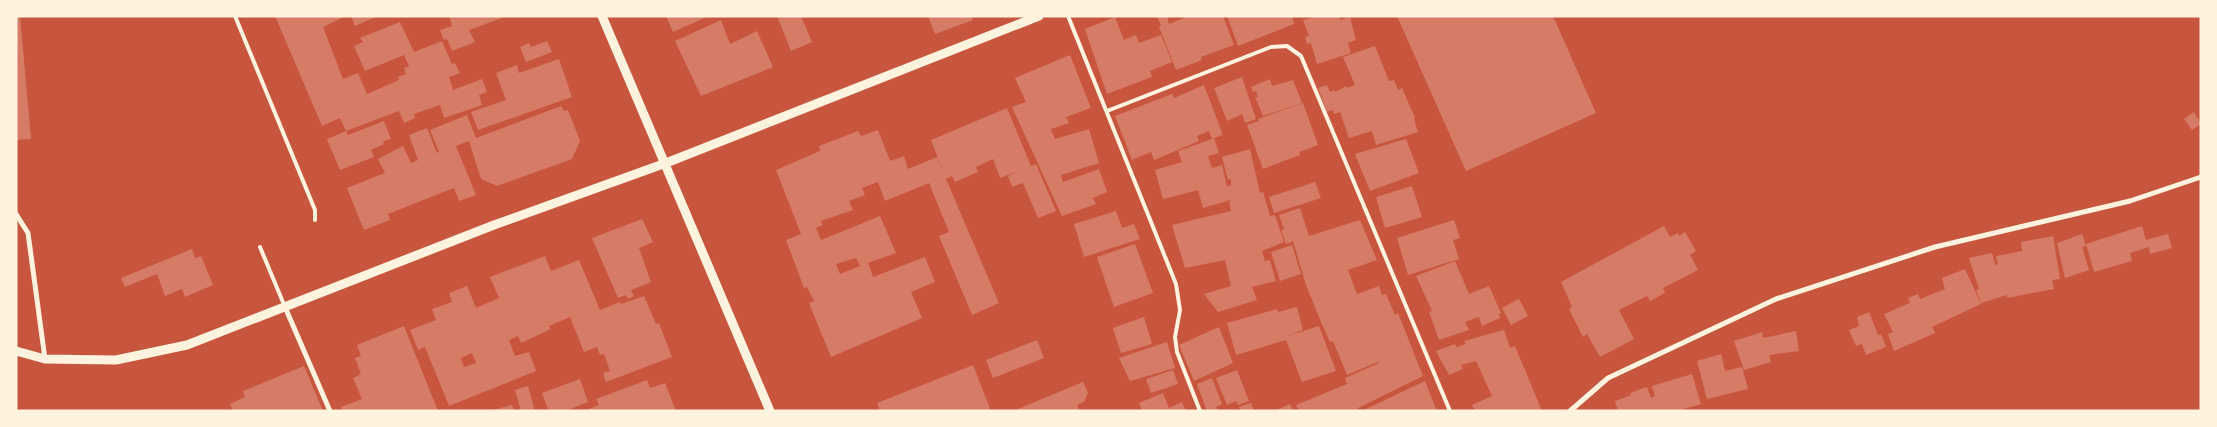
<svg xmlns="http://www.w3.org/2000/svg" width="2217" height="427" viewBox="0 0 2217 427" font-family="'Golos Text',sans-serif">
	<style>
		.building { fill: #d67c66; fill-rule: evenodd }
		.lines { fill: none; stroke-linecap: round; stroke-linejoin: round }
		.service { stroke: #fff3e0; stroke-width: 4 }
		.minor { stroke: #fff3e0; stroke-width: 5 }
		.tertiary { stroke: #fff3e0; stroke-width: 9 }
	</style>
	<rect width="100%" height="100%" fill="#c8553d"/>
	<g class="building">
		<path d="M16,16H20L31,139L16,140Z"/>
		<path d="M275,16H346L323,27L343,79L358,73L367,94L399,80L398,77L406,74L404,68L409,66L404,55L365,71L354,46L363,42L360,38L400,22L414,52L442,41L452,64L455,63L460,73L449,77L453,90L482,79L487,92L479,95L482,105L444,118L440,105L414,114L415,118L404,123L399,111L346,131L348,135L384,121L391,139L383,141L384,144L371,150L374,157L340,170L327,139L346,131L340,118L322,126Z"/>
		<path d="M351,16H378L355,26Z"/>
		<path d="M449,16H501L502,18L469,30L475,42L452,51L447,39L444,40L440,30L452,26Z"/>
		<path d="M666,16H709L673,32Z"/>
		<path d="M777,16H801L812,42L791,51Z"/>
		<path d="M928,16H971L973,20L935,34Z"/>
		<path d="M1157,16H1167L1169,24L1189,16H1223L1234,45L1201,57L1202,60L1176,70L1159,27L1161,26Z"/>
		<path d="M1227,16H1292L1294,24L1238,46Z"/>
		<path d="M1318,16H1339L1340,20L1350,17L1356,40L1348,43L1351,53L1317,64L1311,43L1307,44L1305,37L1309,36L1303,20Z"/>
		<path d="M1397,16H1553L1596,113L1466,171Z"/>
		<path d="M1115,17L1124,40L1136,35L1139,43L1161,35L1172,62L1150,71L1152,77L1107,94L1085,29Z"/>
		<path d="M721,20L730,44L757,31L773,67L701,96L675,41Z"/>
		<path d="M547,41L552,52L526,62L520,47L529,43L531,47Z"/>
		<path d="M1375,46L1389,81L1394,80L1398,90L1402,88L1415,118L1414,119L1418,132L1376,145L1372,131L1349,138L1340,112L1334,114L1333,110L1327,112L1318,88L1327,85L1330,92L1334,90L1335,92L1347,86V88L1355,85L1343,57Z"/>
		<path d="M1070,55L1091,108L1066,117L1069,123L1051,129L1055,139L1089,129L1099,163L1061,175L1063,182L1099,169L1107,192L1093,198L1096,204L1062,216L1012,107L1026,102L1015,78Z"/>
		<path d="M559,59L572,97L478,130L471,112L506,100L496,73L517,65L519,73Z"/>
		<path d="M1242,77L1256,119L1245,123L1242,114L1227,121L1214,88Z"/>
		<path d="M1270,79L1272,86L1293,80L1302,103L1263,116L1255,97H1258L1256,91L1253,92L1251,87Z"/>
		<path d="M1204,85L1223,135L1214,138L1219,153L1208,156L1212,168L1222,165L1227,186L1231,185V179L1228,180L1222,157L1250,149L1260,193L1263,192L1270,216L1275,215L1284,242L1262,251L1265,261L1270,260L1276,281L1252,287L1257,300L1218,312L1204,294L1231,286L1225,260L1185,268L1172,225L1231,211L1229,202L1231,200L1203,208L1198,190L1163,199L1155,170L1182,162L1178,151L1212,139L1209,131L1197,136L1199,141L1154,160L1151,152L1132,160L1115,116L1172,94L1174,98Z"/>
		<path d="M1303,103L1318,145L1299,152L1300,155L1263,169L1247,125L1259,121L1258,119Z"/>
		<path d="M561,106L564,111L568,110L580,141L572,159L497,186L481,179L469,141L456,146L476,195L459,201L454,188L388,214L390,220L364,230L347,188L385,173L378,159L403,146L411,163L418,160L409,135L427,128L437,153L439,152L430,130L467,115L476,138Z"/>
		<path d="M1007,108L1031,166L1036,164L1056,211L1038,218L1023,183L1012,187L1008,176L1018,171L1000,178L993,159L976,167L978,172L955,182L952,176L946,179L999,303L972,315L939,236L949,232L929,183L885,201L878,182L862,188L865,195L849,201L853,210L821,221L823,225L816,228L821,240L880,216L896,253L868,263L873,277L925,257L935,282L911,292L922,318L831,357L809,303L814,301L807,287L804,288L786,240L801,234L776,170L820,151L819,146L858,131L861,136L878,130L890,161L904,156L908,169L937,157L945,176L931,140ZM856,258L860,266L840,274L836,264Z"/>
		<path d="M2194,112L2201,124L2192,130L2184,119Z"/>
		<path d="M1406,139L1419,173L1370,191L1355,154Z"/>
		<path d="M1315,182L1321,198L1274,213L1269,197Z"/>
		<path d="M1412,186L1422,217L1385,228L1376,197Z"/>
		<path d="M1300,208L1309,236L1360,220L1377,260L1348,270L1357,294L1379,286L1382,295L1386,294L1395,315L1398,313L1423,376L1358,408L1359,411H1299L1296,405L1347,384L1345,378L1379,363L1378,362L1347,375L1333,341L1330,342L1321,322L1306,285L1293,241L1286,244L1281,230L1284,229L1279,215Z"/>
		<path d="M1116,211L1122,228L1134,224L1140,239L1084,257L1074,224Z"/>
		<path d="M642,219L653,242L639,248L651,282L631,290L634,296L628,299L626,295L618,298L592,238Z"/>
		<path d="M1454,220L1460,238L1453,240L1459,259L1408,275L1397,238Z"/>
		<path d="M1664,226L1670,237L1678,233L1679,236L1685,232L1696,251L1690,255L1698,270L1663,288L1665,293L1650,301L1647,296L1619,310L1634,339L1600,357L1587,334L1583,337L1569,309L1572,307L1561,282Z"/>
		<path d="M2142,226L2146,240L2168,234L2172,248L2150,254L2149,247L2130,253L2132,261L2094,272L2086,244Z"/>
		<path d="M2082,234L2086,246L2082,247L2089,270L2065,278L2057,243Z"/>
		<path d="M2053,236L2060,279L2052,280L2054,289L2007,298V295L1981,303L1976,290L1979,289L1969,258L1992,253L1995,265L1998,264L1996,256L2022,251L2021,242Z"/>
		<path d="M1135,244L1153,293L1114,307L1097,257Z"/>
		<path d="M1292,245L1301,274L1280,281L1271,252Z"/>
		<path d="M192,249L195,258L201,256L213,285L185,297L182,289L165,296L157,274L125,287L121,278Z"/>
		<path d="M545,256L551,271L579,260L600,310L620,302L621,304L644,296L656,324L659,323L672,357L606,382L603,373L610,371L604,354L600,355L597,347L584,352L570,317L549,326L551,329L521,343L518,336L509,340L515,356L529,352L536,371L449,406L425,347L418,350L410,330L436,320L432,309L452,302L449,293L467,286L476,308L499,298L490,277ZM472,353L476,363L464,367L461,358Z"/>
		<path d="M1455,261L1469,294L1489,286L1501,313L1499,314L1500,318L1482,326L1479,317L1465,322L1469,330L1439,340L1429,312L1432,311L1416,276Z"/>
		<path d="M1965,269L1981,304L1932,327L1935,333L1894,351L1888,334L1893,332L1884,314L1910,303L1908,298L1918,294L1920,299L1945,289L1942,278Z"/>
		<path d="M1519,299L1528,316L1511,325L1502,308Z"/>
		<path d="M1297,307L1303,330L1285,337L1319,326L1336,371L1302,382L1286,340L1236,355L1227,323L1277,309L1278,312Z"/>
		<path d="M1869,312L1878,335L1881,334L1886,347L1866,355L1862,344L1856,346L1849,330L1859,326L1857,317Z"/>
		<path d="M1144,317L1152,344L1121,353L1113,328Z"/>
		<path d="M404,326L438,411H343L341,407L362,399L353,378L361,374L355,358L361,356L357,345Z"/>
		<path d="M1219,327L1233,363L1194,381L1179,345Z"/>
		<path d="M1504,330L1510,348L1515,346L1542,411H1475L1472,405L1492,396L1476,361L1461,365L1463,369L1449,375L1436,351L1455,344L1456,347L1466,344L1464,341Z"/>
		<path d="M1796,331L1799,351L1769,355L1771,362L1744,370L1734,341L1762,332L1763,338Z"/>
		<path d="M1037,340L1044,358L993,378L986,360Z"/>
		<path d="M1167,342L1175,368L1130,381L1119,358Z"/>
		<path d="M1721,354L1725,371L1742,367L1748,389L1707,399L1697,361Z"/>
		<path d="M973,365L991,411H880L877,403Z"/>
		<path d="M304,366L323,411H233L230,404L245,397L243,391Z"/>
		<path d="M1173,370L1178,384L1151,393L1146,379Z"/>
		<path d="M1237,370L1249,401L1238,405L1236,401L1227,405L1216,378Z"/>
		<path d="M1692,374L1701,404L1677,411H1618L1615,401L1631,395L1630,393L1647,387L1651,398L1655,396L1652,386Z"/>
		<path d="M1212,378L1222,404L1216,407L1218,411H1207L1197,384Z"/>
		<path d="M580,379L588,402L565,411H549L542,393Z"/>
		<path d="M647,380L650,388L665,383L676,411H584L599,405L596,399Z"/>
		<path d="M1425,381L1437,411H1362L1368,408Z"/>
		<path d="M1083,382L1088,393L1084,402L1077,405L1080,411H1013Z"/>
		<path d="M528,386L535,411H521L515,390Z"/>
		<path d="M1163,393L1169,408L1182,402L1186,411H1142L1139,403Z"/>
		<path d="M1251,403L1254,411H1240L1239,407Z"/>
		<path d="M1290,404L1293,411H1274Z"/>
		<path d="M512,405L514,411H493V410Z"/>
	</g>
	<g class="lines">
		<g class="service">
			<path d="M235,16L315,210V220"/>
			<path d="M1068,16L1176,284L1180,310L1175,337L1177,352L1200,411"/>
			<path d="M1107,111L1271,47L1287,46L1301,56L1450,411"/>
			<path d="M260,247L285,307"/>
		</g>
		<g class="minor">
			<path d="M16,214L28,233L45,359"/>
			<path d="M285,307L330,411"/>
			<path d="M1570,411L1608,378L1776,299L1935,247L2130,201L2201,177"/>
		</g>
		<g class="tertiary">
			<path d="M602,16L770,411"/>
			<path d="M16,351L45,359L116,360L187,345L494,225L666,163L1039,16"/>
		</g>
	</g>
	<rect width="2217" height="427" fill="none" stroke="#fff3e0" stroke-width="35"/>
</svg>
